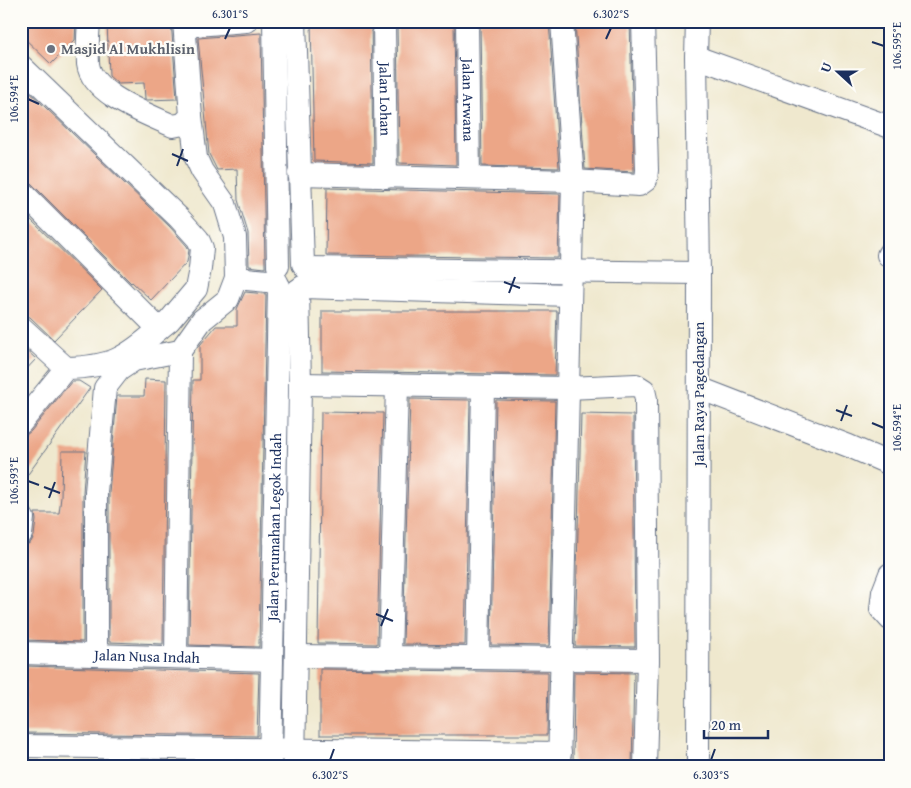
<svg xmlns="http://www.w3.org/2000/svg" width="911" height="788" viewBox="0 0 911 788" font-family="'Gentium Book Plus',serif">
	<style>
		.building { fill: #eca687 }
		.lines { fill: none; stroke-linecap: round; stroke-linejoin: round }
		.minor-casing { stroke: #657085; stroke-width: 24 }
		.minor { stroke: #fff; stroke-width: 22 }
		.ticks { fill: none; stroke: #1b2f5e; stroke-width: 2 }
		.worship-dot { fill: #6b7280; stroke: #fdfcf7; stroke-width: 2 }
		.labels { text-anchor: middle; stroke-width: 4.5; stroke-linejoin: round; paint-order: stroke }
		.worship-label { font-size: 15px; font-weight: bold; fill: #5b616d; stroke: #fdfcf7; text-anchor: start }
		.street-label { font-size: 15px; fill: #1b2f5e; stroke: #fdfcf7 }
		.neatline { fill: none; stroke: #1b2f5e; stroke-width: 2 }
		.ticks-label { font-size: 12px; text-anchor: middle; fill: #1b2f5e }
	</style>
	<rect width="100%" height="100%" fill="#fdfcf7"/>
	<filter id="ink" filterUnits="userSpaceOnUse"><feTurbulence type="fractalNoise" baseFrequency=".02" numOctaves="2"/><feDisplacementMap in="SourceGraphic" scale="10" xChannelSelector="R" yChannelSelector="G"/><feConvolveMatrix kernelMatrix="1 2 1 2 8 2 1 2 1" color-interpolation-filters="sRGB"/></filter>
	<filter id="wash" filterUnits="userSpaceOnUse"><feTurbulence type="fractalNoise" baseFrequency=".0096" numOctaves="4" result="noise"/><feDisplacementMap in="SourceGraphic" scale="20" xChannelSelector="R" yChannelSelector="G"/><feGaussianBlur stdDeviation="1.12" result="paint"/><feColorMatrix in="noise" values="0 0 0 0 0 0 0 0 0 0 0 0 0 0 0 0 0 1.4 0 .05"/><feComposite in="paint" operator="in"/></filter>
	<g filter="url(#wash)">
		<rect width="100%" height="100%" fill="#efe8ce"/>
		<g id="blocks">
			<g class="building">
				<path d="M21,21H76L75,40L51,64L21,35Z"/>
				<path d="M107,21H171L177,99L147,100L145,99L144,83L118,84L109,76Z"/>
				<path d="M311,21H371L373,163L314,161Z"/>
				<path d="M397,21H454L456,165L399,163Z"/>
				<path d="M480,21H549L559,168L482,166Z"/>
				<path d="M575,21H630L634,172L585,169Z"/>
				<path d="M261,33L265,266V268L249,266L248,233L238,200L237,169L217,170L209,154L198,38Z"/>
				<path d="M21,84L170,227L187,246L189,250L187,262L151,300L132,282L131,283L30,182L21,178Z"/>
				<path d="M327,188L560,194L558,258L326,255Z"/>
				<path d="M21,210L102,290L54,340L30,317L21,314Z"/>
				<path d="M245,292L266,294L259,647L189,645L193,380H200V345L216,326H237V309Z"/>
				<path d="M322,311H557L555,375L322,371Z"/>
				<path d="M21,345L36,359L21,375Z"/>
				<path d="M145,379L166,380L163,644L109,642V493L117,396H144Z"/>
				<path d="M72,381H79L90,388L21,484V436L26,435L31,431Z"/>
				<path d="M410,399L470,400L465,645L403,644Z"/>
				<path d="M496,400L555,401L549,646L491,645Z"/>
				<path d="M321,412L383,413L377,644L318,643Z"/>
				<path d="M581,414L633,415L635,647L575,646Z"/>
				<path d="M62,451H86L83,492V642L24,640L25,546L31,542L34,536L36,520L35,513H59L61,497Z"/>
				<path d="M25,666L259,673L257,736L25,733Z"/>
				<path d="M320,669L548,672L547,735H320Z"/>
				<path d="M574,672L634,673L632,767H573Z"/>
			</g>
		</g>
	</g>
	<g filter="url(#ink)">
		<use href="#blocks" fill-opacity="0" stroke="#657085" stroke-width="1"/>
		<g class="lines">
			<defs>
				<g id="minor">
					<path d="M89,21C88,35 87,50 88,64C92,95 148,114 173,126L183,124L191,116L184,21"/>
					<path d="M274,21L278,266"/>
					<path d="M295,21L303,264"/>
					<path id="s1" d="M384,21L386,177"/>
					<path id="s2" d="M467,21L469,178"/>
					<path d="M697,21L696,57L699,273L698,767"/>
					<path d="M184,26L246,21"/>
					<path d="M696,57L890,127"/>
					<path d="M21,66L179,218L198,239L202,248L200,269L196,289L169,321L159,329"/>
					<path d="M191,116L196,158L202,171L225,204L235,237L236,278"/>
					<path d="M299,174L573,181L639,185L646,180L647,170L643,21"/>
					<path d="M21,191L159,329C125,359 111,367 66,368L21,423"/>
					<path d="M888,255L890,252"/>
					<path d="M306,268L699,273"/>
					<path d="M302,287L570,295"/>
					<path d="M21,327L66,368"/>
					<path d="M300,384L568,388L636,385L644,390L646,399L648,660L645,767"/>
					<path d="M699,388L849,446L890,464"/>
					<path d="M21,534L23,518"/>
					<path d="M890,574L883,592L881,609L890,619"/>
					<path id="s3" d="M21,653L272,660"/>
					<path d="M96,655V492L105,388L119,370L134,360L180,351"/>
					<path d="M296,656L648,660"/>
					<path d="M176,657L180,351L202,320L228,299L236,278L277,282"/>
					<path d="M390,657L397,385"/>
					<path d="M478,658L483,387"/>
					<path d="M21,746L560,753"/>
					<path id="s4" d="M270,767L279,286"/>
					<path d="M294,767L300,384L298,290"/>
					<path d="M559,767L573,181L562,21"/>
				</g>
			</defs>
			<use href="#minor" class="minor-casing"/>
			<use href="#minor" class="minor"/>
		</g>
	</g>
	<path class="ticks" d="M225,39L230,28M606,39L611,28M872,42L884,46M28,99L39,104M172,154L188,161M177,166L183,149M504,282L520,288M509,293L515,277M836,410L852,416M841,421L847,405M872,423L884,428M28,481L39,485M44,487L60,493M49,498L55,482M376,614L393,621M381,626L388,609M330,760L334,749M711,760L715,749"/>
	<circle class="worship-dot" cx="51" cy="49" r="5"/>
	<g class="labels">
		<g class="worship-label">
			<text x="61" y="54">Masjid Al Mukhlisin</text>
		</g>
		<g class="street-label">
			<text dy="5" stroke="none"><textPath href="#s1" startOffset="78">Jalan Lohan</textPath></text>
			<text dy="5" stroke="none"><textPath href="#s2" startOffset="79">Jalan Arwana</textPath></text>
			<text transform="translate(699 394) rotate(-90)" y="5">Jalan Raya Pagedangan</text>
			<text dy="5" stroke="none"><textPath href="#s4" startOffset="240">Jalan Perumahan Legok Indah</textPath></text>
			<text dy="5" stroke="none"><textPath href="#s3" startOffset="126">Jalan Nusa Indah</textPath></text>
		</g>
	</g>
	<rect width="911" height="788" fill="none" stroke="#fdfcf7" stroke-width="55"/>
	<g transform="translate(838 72) rotate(291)" stroke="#fdfcf7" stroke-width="4" paint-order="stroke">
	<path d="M0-4L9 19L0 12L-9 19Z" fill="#1b2f5e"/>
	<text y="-8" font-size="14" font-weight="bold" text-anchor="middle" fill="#1b2f5e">U</text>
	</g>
	<path d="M704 730v8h64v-8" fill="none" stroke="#1b2f5e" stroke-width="2.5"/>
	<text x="711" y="730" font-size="15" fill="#1b2f5e" stroke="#fdfcf7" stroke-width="4" paint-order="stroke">20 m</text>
	<rect x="28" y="28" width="856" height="732" class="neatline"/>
	<g class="ticks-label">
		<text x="230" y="18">6.301°S</text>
		<text x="611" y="18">6.302°S</text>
		<text transform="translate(897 46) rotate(-90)" y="4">106.595°E</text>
		<text transform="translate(14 99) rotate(-90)" y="4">106.594°E</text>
		<text transform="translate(897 428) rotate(-90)" y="4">106.594°E</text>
		<text transform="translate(14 481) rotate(-90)" y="4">106.593°E</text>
		<text x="330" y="779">6.302°S</text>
		<text x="711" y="779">6.303°S</text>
	</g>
</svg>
